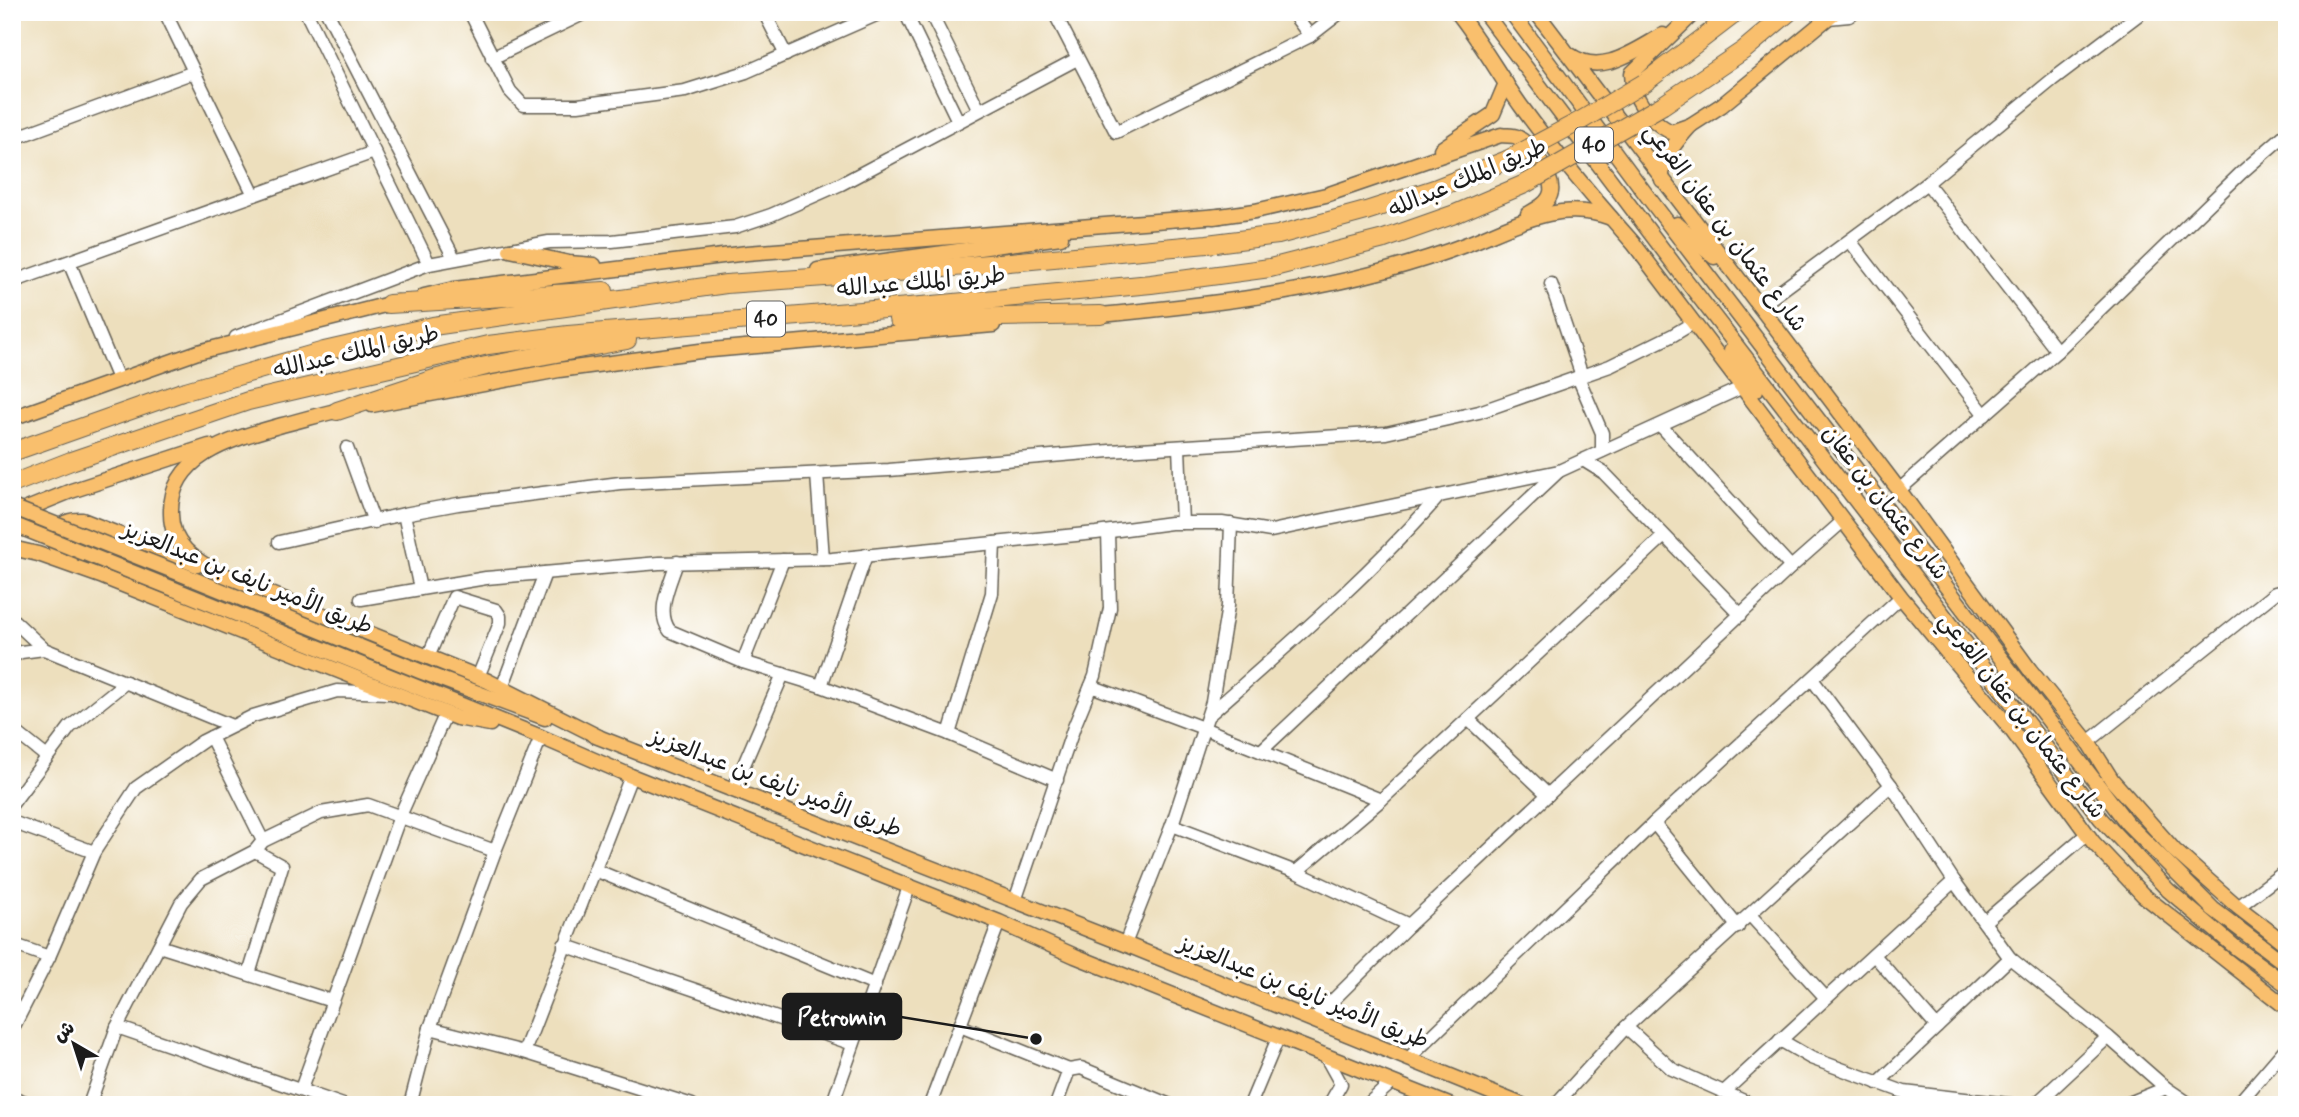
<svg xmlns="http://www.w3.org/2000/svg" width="2299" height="1117" viewBox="0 0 2299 1117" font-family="Mynerve,'Playpen Sans Arabic',sans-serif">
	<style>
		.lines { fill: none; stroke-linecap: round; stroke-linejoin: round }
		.minor-casing { stroke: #656054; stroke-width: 15 }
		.major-casing { stroke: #656054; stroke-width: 17 }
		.highway-casing { stroke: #656054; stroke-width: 20 }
		.minor { stroke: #fff; stroke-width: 12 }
		.major { stroke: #f9bf6d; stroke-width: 14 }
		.highway { stroke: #f9bf6d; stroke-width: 18 }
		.major-bridge-casing { stroke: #656054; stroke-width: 17; stroke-linecap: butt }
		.highway-bridge-casing { stroke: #656054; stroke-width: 20; stroke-linecap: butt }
		.major-bridge { stroke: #f9bf6d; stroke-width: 14 }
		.highway-bridge { stroke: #f9bf6d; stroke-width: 18 }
		.labels { text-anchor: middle; stroke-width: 7; stroke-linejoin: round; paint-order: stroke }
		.shield { fill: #fff; stroke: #606060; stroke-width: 2 }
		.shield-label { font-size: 21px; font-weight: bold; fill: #1c1c1c }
		.street-label { font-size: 23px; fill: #1c1c1c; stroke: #fff }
		.leader { fill: none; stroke: #1c1c1c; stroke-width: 2.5 }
		.callout-dot { fill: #1c1c1c; stroke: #fff; stroke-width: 2.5 }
		.callout { fill: #1c1c1c; stroke: #1c1c1c; stroke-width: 2.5 }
		.callout-label { font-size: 24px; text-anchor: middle; font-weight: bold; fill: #fff }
	</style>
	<rect width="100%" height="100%" fill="#fff"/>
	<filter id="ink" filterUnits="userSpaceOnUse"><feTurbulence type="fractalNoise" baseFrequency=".0143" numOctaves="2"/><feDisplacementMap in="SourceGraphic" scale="14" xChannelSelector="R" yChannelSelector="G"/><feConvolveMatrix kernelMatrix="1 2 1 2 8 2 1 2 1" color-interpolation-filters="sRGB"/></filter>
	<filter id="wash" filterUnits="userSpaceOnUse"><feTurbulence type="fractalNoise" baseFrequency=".00686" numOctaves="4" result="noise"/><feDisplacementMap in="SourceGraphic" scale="28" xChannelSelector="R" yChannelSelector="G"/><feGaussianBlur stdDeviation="1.57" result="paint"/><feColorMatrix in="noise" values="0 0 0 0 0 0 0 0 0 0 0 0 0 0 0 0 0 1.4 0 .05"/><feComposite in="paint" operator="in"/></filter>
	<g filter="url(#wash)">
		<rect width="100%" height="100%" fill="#eddfbd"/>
	</g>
	<g filter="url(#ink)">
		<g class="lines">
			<defs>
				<g id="minor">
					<path d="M165,12L254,195"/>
					<path d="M327,12L454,258"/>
					<path d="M470,12L510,91L523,105H578L685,91L746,72L883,12"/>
					<path d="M764,12L786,55"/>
					<path d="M905,12L958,121"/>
					<path d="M930,12L979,110"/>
					<path d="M1054,12L1116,132L1310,36L1341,12"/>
					<path d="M1292,12L1310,36"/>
					<path d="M1828,18L1849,16L1854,12"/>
					<path d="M492,58L587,12"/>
					<path d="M12,139L194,72"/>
					<path d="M1927,183L2057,351"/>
					<path d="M1850,241L1985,415"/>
					<path d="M69,262L118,379"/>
					<path d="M429,264L549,242L612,241L735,227L771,215L841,184L1077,59"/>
					<path d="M12,282L374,152"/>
					<path d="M1551,284L1582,376"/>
					<path d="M1759,307L1927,183L2052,80L2142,12"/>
					<path d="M236,337L429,264L306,12"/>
					<path d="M1578,377L1602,433V451"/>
					<path d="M1661,426L1791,567"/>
					<path d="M1179,447L1182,523"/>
					<path d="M347,448L374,522"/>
					<path d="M1583,460L1604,473L1741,615"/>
					<path d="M817,474L823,559"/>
					<path d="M1899,490L2057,351L2241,173L2287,133"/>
					<path d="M404,514L420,589"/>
					<path d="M279,542L404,514L458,504L620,483L889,470L1110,451L1386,433L1479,412L1610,366L1673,335L1693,323"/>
					<path d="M677,562C670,584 655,612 670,631L743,662L821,686L949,734L1057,780"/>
					<path d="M361,599L486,578L659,563L832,559L1096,533L1171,523H1222L1271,531L1559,471L1743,387"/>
					<path d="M12,619L44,649"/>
					<path d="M12,657L21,652L44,649L232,726"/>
					<path d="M428,657L454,597L496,610L500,616V623L478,677"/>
					<path d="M743,662L783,560"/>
					<path d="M1812,679L1891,785L1954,881L2010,958L2108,1037L2166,1088L2191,1105"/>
					<path d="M821,686L866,555"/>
					<path d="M1091,686L1203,728L1381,800"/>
					<path d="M502,688L545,573"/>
					<path d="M1210,714C1289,644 1369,576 1439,496"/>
					<path d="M1468,719L1548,795"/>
					<path d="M12,729L47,757"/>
					<path d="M949,734L992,593L994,543"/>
					<path d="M211,737L263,841"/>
					<path d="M2088,742L2275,593L2287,590"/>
					<path d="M1261,751L1559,471"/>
					<path d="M733,790L783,674"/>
					<path d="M12,804L70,727L126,682"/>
					<path d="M12,822L94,852"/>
					<path d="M1654,823L1738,927"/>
					<path d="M1172,825L1296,872L1409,925"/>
					<path d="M595,870L875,985"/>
					<path d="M1296,872L1381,800L1664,536"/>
					<path d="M1015,901L1074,727L1095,676L1110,608L1108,532"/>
					<path d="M2238,907L2287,870"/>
					<path d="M1750,915L1826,998"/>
					<path d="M1984,922L2087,834"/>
					<path d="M12,944L49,957"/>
					<path d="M1125,944L1172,825L1212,702L1228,606L1231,524"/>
					<path d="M564,945L853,1044"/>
					<path d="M159,946L332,1001"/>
					<path d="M1874,955L1937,1027"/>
					<path d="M249,974L282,866L255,851"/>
					<path d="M1313,1020L1409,925L1791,567L1843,521"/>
					<path d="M960,1026L1069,1070L1081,1068L1170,1105"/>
					<path d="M117,1027L343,1105"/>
					<path d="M1626,1027L1672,1069L1753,1105"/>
					<path d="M430,1028L524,1052L692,1105"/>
					<path d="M12,1030L49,957L94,852L136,788L203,741L253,716L337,691L388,693"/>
					<path d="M1780,1040L1811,1058L1904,1092L2017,1105"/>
					<path d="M524,1052L631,776"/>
					<path d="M1326,1057L1341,1084L1329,1105"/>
					<path d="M1409,1058L1654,823L1901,597"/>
					<path d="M1878,1083L2010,958"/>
					<path d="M301,1089L400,816L446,713"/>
					<path d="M1724,1092L1954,881"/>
					<path d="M12,1097L33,1105"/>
					<path d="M89,1105L117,1027L181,903L201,879L255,851L263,841L321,813L368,805L495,851"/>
					<path d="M410,1105L430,1028L495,851L541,737"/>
					<path d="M832,1105L909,887"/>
					<path d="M930,1105L999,922"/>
					<path d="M1056,1105L1069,1070"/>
					<path d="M1250,1105L1278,1038"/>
					<path d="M1367,1105L1391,1083"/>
					<path d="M1555,1105L1626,1027L1891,785"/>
					<path d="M2035,1105L2108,1037"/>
					<path d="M2124,1105L2166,1088"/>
					<path d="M2237,1105L2287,1047"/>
				</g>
				<g id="major">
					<path d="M1457,12C1481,42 1499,75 1521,106C1556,154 1595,200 1634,244L1901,597L2010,728L2093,842L2143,895L2287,1008"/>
					<path d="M1484,12L1679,271L2101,819L2168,890L2235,947L2287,985"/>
					<path d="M1511,12L1648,197L2127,823L2213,909L2287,965"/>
					<path d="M1536,12L1899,490L2030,670L2088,742L2112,780L2174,850L2238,907L2287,945"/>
					<path d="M1695,12L1632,73C1632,98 1649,121 1671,132L1691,125L1722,105L1835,12"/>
					<path d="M1570,55C1601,77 1634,51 1663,35"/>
					<path d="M1441,149L1493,114L1506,83"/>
					<path d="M1662,180C1661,157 1676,142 1691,125"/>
					<path d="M1213,217L1255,211L1326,195L1501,135C1506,136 1513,135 1517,137C1531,144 1554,178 1551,192C1549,203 1537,209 1528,214"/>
					<path d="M1677,224L1714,257"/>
					<path d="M510,250L569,263L594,265"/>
					<path d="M818,270L1061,237"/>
					<path d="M424,296L454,289L747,253L1220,216"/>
					<path d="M1090,316C1218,304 1349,290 1470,243C1517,224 1560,199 1611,218"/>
					<path d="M1731,351L1756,390"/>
					<path d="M372,405L559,370L700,351L993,325"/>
					<path d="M345,409C324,413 303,420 282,425C236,438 169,454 171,514C171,544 194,560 219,573L488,681L599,737"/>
					<path d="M12,418L198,352L397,302"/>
					<path d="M12,515L71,491L209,446"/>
					<path d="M12,548L38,554L103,577L457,718L490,724"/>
					<path d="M70,561L58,554L53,539C58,524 68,519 82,520L197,565"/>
					<path d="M181,574L422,672L545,718"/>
					<path d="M174,589L541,737L631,776L999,922L1075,956L1449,1105"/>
					<path d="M593,735L1125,944L1522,1105"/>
				</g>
				<g id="highway">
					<path d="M1644,83L1737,12"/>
					<path d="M1663,105L1744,50L1789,12"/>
					<path d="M389,304L604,291"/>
					<path d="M898,319L1101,315"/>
					<path d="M337,411L434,379L486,366L627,340"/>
					<path d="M12,452L182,392L324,351L433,326L726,284L911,271L1207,244L1278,235L1366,211L1434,189L1507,160"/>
					<path d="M12,484L71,461L248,401L488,345L568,335L933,305L1151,284L1270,268L1384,239L1455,214L1525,184"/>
				</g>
			</defs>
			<use href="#minor" class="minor-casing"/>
			<use href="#major" class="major-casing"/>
			<use href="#highway" class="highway-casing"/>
			<use href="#minor" class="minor"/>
			<use href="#major" class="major"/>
			<use href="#highway" class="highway"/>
			<defs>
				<g id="major-bridge">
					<path d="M12,507L181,574"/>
					<path d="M12,524L174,589"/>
				</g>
				<g id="highway-bridge">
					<path d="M1507,160L1580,121L1644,83"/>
					<path d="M1525,184L1663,105"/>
				</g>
			</defs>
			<use href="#major-bridge" class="major-bridge-casing"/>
			<use href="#highway-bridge" class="highway-bridge-casing"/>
			<use href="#major-bridge" class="major-bridge"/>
			<use href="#highway-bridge" class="highway-bridge"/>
		</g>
	</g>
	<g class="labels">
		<g class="shield">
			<rect x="1575" y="127.5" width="38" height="35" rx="5"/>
			<rect x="747" y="301.5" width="38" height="35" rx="5"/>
		</g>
		<g class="shield-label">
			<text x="1594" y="152">40</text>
			<text x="766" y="326">40</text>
		</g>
		<g class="street-label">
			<text transform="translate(1467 177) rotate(-23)" y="8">طريق الملك عبدالله</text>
			<text transform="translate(1726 227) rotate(53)" y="8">شارع عثمان بن عفان الفرعي</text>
			<text transform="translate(921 281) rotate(-5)" y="8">طريق الملك عبدالله</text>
			<text transform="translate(356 351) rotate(-13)" y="8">طريق الملك عبدالله</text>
			<text transform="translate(1886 502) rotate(52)" y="8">شارع عثمان بن عفان</text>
			<text transform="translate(248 577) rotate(22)" y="8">طريق الأمير نايف بن عبدالعزيز</text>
			<text transform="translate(2023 715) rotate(52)" y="8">شارع عثمان بن عفان الفرعي</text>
			<text transform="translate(776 782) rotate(21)" y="8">طريق الأمير نايف بن عبدالعزيز</text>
			<text transform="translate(1304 991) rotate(22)" y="8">طريق الأمير نايف بن عبدالعزيز</text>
		</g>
	</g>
	<path class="leader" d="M1036 1039L901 1017"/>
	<circle class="callout-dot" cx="1036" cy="1039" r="7"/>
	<rect class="callout" x="783" y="994" width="118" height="45" rx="7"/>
	<g class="callout-label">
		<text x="842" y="1025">Petromin</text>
	</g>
	<rect width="2299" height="1117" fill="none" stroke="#fff" stroke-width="42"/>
	<g transform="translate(74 1044) rotate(321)" stroke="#ffffff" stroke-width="5" paint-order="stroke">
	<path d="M0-5L12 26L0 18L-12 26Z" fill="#1c1c1c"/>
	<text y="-10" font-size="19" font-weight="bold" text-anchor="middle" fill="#1c1c1c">ش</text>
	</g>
</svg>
